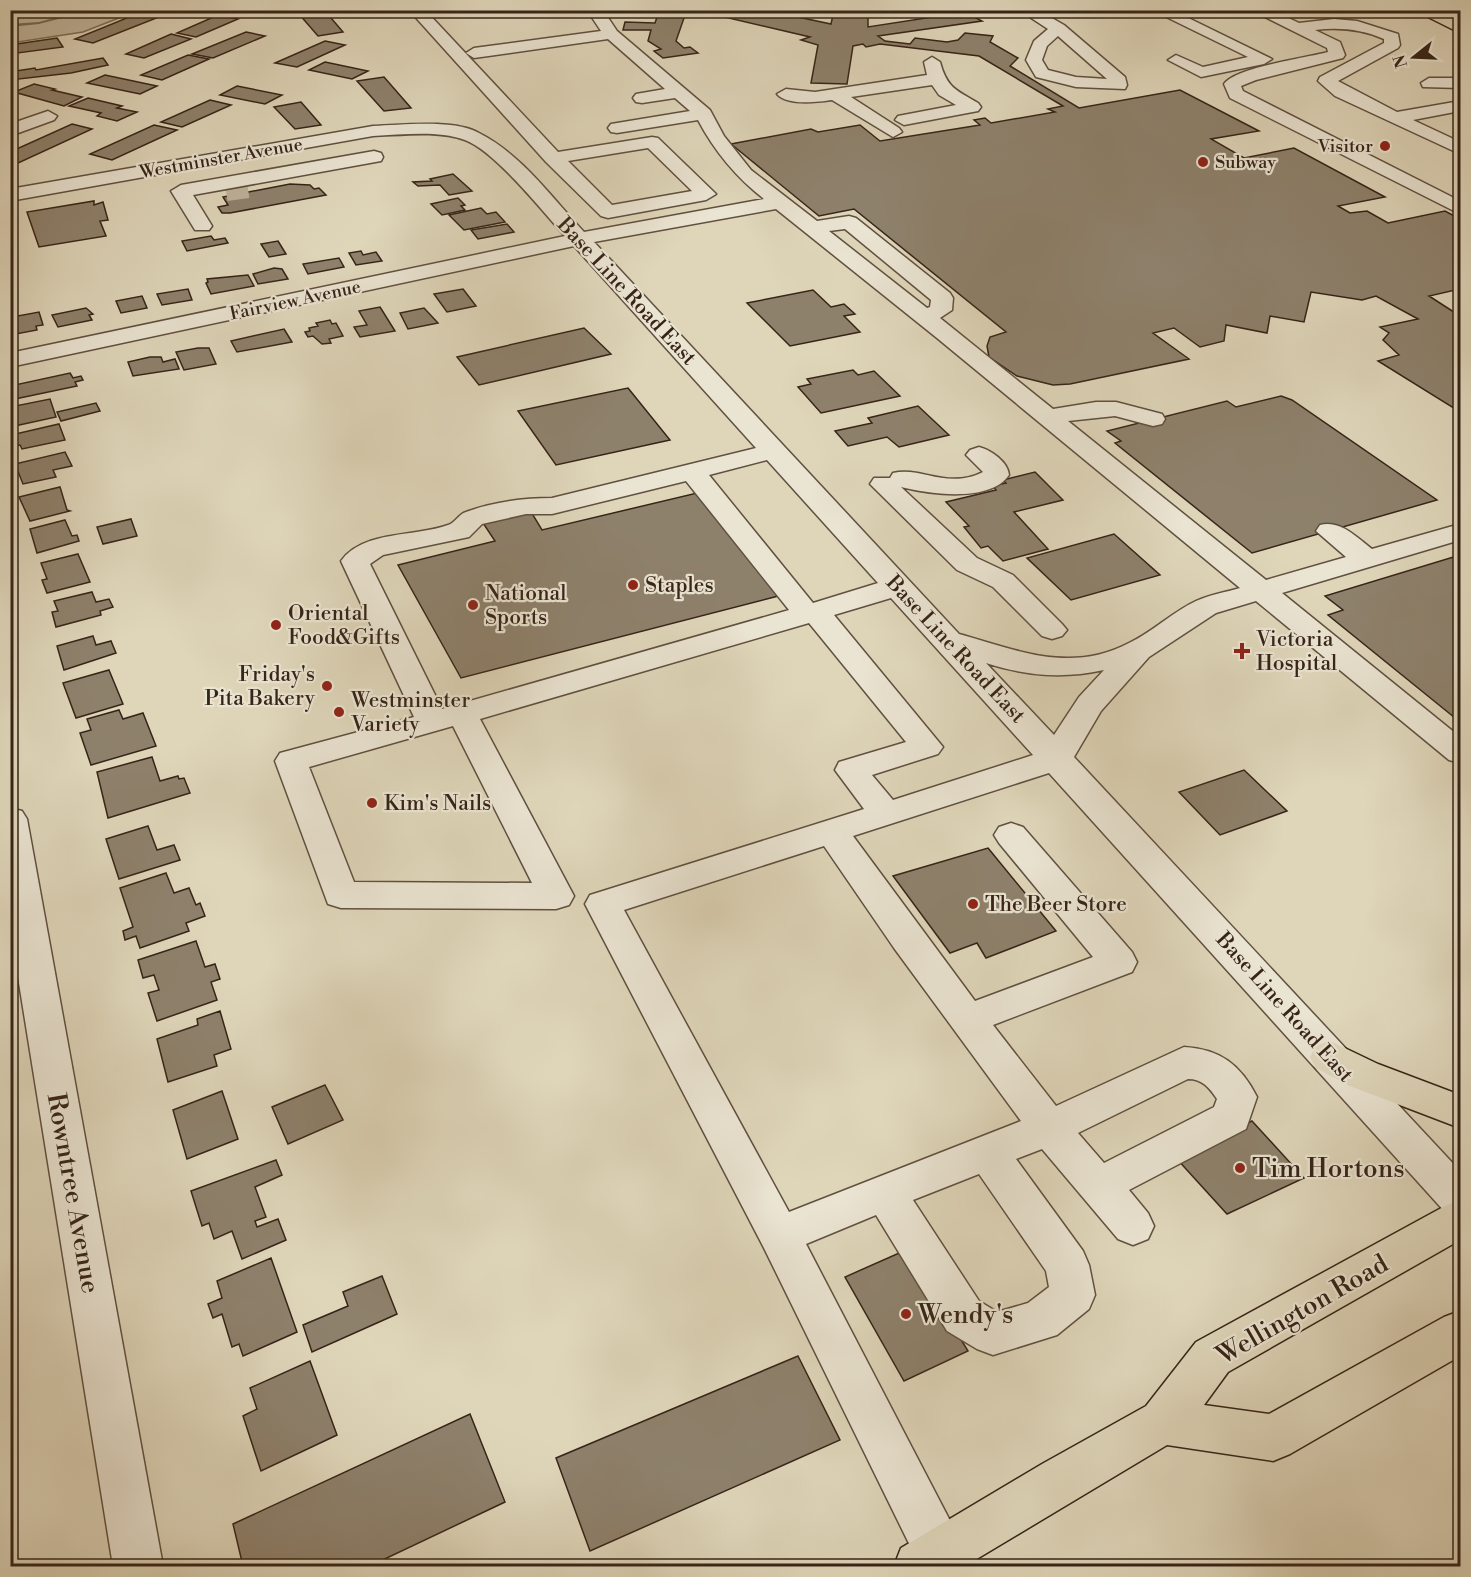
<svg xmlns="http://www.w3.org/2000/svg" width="1471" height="1577" viewBox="0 0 1471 1577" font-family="'Libre Bodoni',serif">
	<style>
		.green { fill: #c2b89e; stroke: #7c6e5b; stroke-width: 1.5 }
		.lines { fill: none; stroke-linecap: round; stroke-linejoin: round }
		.stream { fill: #796a58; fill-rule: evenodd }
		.building { fill: #8e816c; stroke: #362418; stroke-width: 1.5 }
		.minor-tunnel { stroke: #bdb29a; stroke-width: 22; stroke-dasharray: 22 10; stroke-linecap: butt }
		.minor-casing { stroke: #605040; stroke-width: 3 }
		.major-casing { stroke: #362418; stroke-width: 3 }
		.minor { fill: #eae4d2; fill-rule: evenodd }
		.major { fill: #dfd6ba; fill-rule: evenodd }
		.poi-dot { fill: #8f2418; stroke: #eae4d2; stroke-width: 2 }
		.labels { text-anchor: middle; stroke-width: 4.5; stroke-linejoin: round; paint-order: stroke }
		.far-poi-label { font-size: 18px; fill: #362418; stroke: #eae4d2; text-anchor: end }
		.far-street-label { font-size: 18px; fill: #362418; stroke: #eae4d2 }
		.street-label { font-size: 21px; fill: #362418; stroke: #eae4d2 }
		.poi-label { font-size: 21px; fill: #362418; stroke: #eae4d2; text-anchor: start }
		.near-poi-label { font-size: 26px; fill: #362418; stroke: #eae4d2; text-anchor: start }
		.near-street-label { font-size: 26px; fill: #362418; stroke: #eae4d2 }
	</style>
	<rect width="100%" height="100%" fill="#dfd6ba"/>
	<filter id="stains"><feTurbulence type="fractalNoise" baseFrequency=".00333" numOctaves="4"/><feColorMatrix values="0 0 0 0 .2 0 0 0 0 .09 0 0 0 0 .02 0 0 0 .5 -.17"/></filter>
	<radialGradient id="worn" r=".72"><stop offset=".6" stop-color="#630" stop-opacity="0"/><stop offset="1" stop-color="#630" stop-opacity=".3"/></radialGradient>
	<path class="green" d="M10,11L11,10L137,11L83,32L11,43Z"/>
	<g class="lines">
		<path class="stream" d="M83,10H93L39,24L10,27V24L39,22Z"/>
	</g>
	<g class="building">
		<path d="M669,10H765L831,24L834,10H868V27L965,12L982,21L878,36L885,41L910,44L915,38L947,42L958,40L965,33L993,36L990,42L1018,58L1010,66L1079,108L1180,90L1259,131L1211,139L1244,158L1294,148L1385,197L1338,206L1350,213L1367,211L1388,223L1445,211L1460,219V289L1429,296L1460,316V412L1378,361L1399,355L1383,340L1389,333L1380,327L1418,319L1376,296L1362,300L1311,292L1304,322L1270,316L1267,333L1226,325L1224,341L1200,347L1174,328L1153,333L1189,359L1070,384L1053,385L1017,376L989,357L987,346L990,337L1006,332L854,209L819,216L731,144L811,129L818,132L860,125L880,141L980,125L974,120L985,118L991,123L1055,112L1048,109L1063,106L979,56L880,44L866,47L863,44L853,46L847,84L811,83L818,45L801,40L810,37L699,11L685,15L676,41L684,48L690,47L698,53L663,58L654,51L661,49L648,41L651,30H623L625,22L655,23L658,14Z"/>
		<path d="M144,11L164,15L93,43L75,39Z"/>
		<path d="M325,11L343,32L318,36L299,14Z"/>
		<path d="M218,15L238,19L196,37L177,33Z"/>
		<path d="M246,32L265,36L213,58L192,54Z"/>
		<path d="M171,34L191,39L144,58L126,54Z"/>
		<path d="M57,38L63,47L10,54V45Z"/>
		<path d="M325,41L345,45L297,67L275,63Z"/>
		<path d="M188,55L209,59L162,80L141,75Z"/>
		<path d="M103,58L108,65L71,73L10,80V72L35,68L36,70Z"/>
		<path d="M325,62L368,71L352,79L309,70Z"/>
		<path d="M105,75L157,86L140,94L87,83Z"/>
		<path d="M384,77L411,108L384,111L357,81Z"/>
		<path d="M34,84L55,89L52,90L82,97L64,106L14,92Z"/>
		<path d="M237,86L282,95L265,104L220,95Z"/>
		<path d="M88,98L122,106L117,108L137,112L117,121L97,116L101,113L69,106Z"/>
		<path d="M210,100L231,105L182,127L161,122Z"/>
		<path d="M301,102L321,125L295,129L274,107Z"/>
		<path d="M72,124L92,129L16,164L10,162V152Z"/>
		<path d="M154,125L177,130L112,160L90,154Z"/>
		<path d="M453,174L472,191L449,195L440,185L418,186L413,182L432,181L430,179Z"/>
		<path d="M290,184L310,185L314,189L319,188L326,195L230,213H222L218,207L228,205L223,197Z"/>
		<path d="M458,198L465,205L461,206L465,210L442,215L431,204Z"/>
		<path d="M94,201V205L103,202L108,220L100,221L106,236L39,247L27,212Z"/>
		<path d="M481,208L487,214L496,212L505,222L464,230L449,215Z"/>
		<path d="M507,224L514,232L478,239L471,230Z"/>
		<path d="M211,236L214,240L225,238L228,243L187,251L182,241Z"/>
		<path d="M278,241L286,254L269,257L261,244Z"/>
		<path d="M361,251L363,255L376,252L382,261L356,265L349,253Z"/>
		<path d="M339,258L344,267L308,274L303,264Z"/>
		<path d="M274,268L282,269L288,279L258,284L253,274Z"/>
		<path d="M248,275L254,286L211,294L206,283L208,282L207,279Z"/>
		<path d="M188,289L192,300L162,305L157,294Z"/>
		<path d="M463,289L476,306L447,312L434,294Z"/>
		<path d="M813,290L831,307L844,304L855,314L844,316L860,332L790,346L747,303Z"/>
		<path d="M142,296L147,308L121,313L116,301Z"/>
		<path d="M380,307L395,331L360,337L354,327L367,325L359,311Z"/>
		<path d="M86,308L93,314L89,315L92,320L58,327L52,315Z"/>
		<path d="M424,308L438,323L408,329L400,313Z"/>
		<path d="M39,312L43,325L36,326L37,330L16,334L12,317Z"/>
		<path d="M330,320L332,324L336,323L343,336L329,339L331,343L322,344L313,336L308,337L305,332L310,331L309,328L318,326L316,323Z"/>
		<path d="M584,328L611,354L479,385L457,357Z"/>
		<path d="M284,329L292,342L237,352L231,341Z"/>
		<path d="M198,348H209L216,364L184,370L176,352Z"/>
		<path d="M150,357H161L163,362L175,359L179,369L133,376L128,362Z"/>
		<path d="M853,370L858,375L874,371L900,396L821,413L798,387L811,384L807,379Z"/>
		<path d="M70,373L73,378L81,376L83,380L75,382L77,386L10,400V386Z"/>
		<path d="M628,388L670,440L556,465L518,411Z"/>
		<path d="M1281,396L1292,400L1437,500L1252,553L1115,443L1121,441L1107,431L1227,401L1236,407Z"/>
		<path d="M50,399L56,417L10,427V407Z"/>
		<path d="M96,403L100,411L61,421L57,412Z"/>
		<path d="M918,406L949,435L899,447L887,437L848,446L835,431L872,423L868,418Z"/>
		<path d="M59,424L65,440L22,449L20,445L15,446L11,435Z"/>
		<path d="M65,452L72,466L53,470L56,477L23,484L15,464Z"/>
		<path d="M1035,472L1063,500L1014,512L1048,549L1003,561L988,546L981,548L964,527L969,526L946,502L996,490L993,486L1006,483L1003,480Z"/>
		<path d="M60,487L67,510L70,511L30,521L19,497Z"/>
		<path d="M697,493L782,595L461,678L398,565L495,541L483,523L530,510L542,530Z"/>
		<path d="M131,519L137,536L103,544L97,527Z"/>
		<path d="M65,520L72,536L77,535L79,541L37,553L30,529Z"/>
		<path d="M1114,534L1160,575L1071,600L1027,558Z"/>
		<path d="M78,554L90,582L47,593L42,580L47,579L41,563Z"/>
		<path d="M1460,555V722L1328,615L1343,610L1325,596Z"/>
		<path d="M92,592L96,602L109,599L113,607L100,611L101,615L56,627L52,612L58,611L54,601Z"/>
		<path d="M93,636L96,645L111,641L116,653L64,670L57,646Z"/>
		<path d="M109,670L123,704L76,718L63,683Z"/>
		<path d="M119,710L123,719L143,713L156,746L91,765L80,733L91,730L87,719Z"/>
		<path d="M152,757L160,781L178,776L179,779L184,778L190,793L108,818L97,772Z"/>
		<path d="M1244,770L1287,811L1220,835L1179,792Z"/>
		<path d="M148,826L157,850L174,845L180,860L119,879L106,839Z"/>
		<path d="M988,848L1056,931L986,958L977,943L950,953L893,876Z"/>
		<path d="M166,873L174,893L189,888L196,905L200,903L205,916L186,923L189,931L140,948L136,936L125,940L123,931L133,927L120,888Z"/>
		<path d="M196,941L205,967L215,964L220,979L211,982L217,1000L157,1021L148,993L159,990L154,975L143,978L138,960Z"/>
		<path d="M220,1011L231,1049L214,1055L217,1066L168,1082L157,1039L198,1025L197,1019Z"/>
		<path d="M325,1085L343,1120L288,1144L272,1107Z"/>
		<path d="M222,1091L238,1139L187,1159L173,1110Z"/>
		<path d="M1252,1121L1304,1178L1227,1214L1176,1158Z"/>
		<path d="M276,1160L282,1175L255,1187L266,1217L255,1221L257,1227L278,1219L286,1240L242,1259L232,1231L214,1239L209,1223L202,1226L191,1191Z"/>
		<path d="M906,1250L968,1351L904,1381L845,1277Z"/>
		<path d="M271,1258L297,1332L243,1356L239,1344L232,1347L222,1314L213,1318L208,1304L222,1298L217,1281Z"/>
		<path d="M382,1276L397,1314L312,1352L303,1325L348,1306L343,1292Z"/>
		<path d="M798,1356L840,1440L590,1551L556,1458Z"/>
		<path d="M310,1361L337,1435L261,1471L243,1416L257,1409L250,1388Z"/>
		<path d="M470,1414L505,1502L370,1566H243L233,1524Z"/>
	</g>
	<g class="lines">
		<path class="minor-tunnel" d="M226,190L248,187"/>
		<defs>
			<g id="minor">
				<path d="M409,10H425L558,152L652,137L658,138L716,194L706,200L608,218L601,216L546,162ZM648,148L692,191L612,205L568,161Z"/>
				<path d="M592,10H608L607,16L617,31L710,110L724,136L751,170L817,221L849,216L856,218L950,293L953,298L952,310L940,318L1053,409L1096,402H1116L1162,414L1165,419L1162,424L1153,426L1115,416L1068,421L1266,580L1346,557L1316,531L1320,525C1341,520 1356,537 1372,549L1460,524V540L1282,593L1460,737V763L1449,760L1256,601L1216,613L1149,657L1101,711L1074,757L1460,1171V1217L1445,1212L1049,773L853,836L975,1001L1093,957L999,843L994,835L999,827L1011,823L1023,827L1132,952L1137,962L1132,972L993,1025L1056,1106L1184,1047C1220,1049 1241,1065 1257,1097L1246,1129L1129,1190L1148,1213L1154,1226L1148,1239L1133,1245L1118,1239L1042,1149L1016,1159L1083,1251L1089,1265L1095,1295L1089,1309L1057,1335L993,1355L977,1349L947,1331L876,1215L806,1244L958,1536L965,1554L960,1566H920L764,1248L585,904L590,895L864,809L835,770L839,762L906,742L809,623L480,719L574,896L569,905L556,909L341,908L328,904L275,761L280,753L414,717L341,561C363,530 416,537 448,525C455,523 459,514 466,512C493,502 524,498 552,498L756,448L574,246L10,367V353L565,236C542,211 495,151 465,140C436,130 403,135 373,136L10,201V189L373,126C402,125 454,119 479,133C521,154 552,198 584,232L764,199C736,177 715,152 698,120L617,133L611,132L608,128L611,124L690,111L675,98L642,103L636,102L633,98L636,94L665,89L608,39L474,58L466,53L474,48L601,31L591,16ZM776,209L937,338L1240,588C1226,592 1209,595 1196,601C1172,612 1153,632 1129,643C1070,674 1017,650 959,634L594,242ZM845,229L931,300L930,307L927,308L829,231ZM767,460L878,583L813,603L709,475ZM686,481L789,610L442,709L370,564L383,555L469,537L482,524L526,514H552ZM891,598L1033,755L893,800L872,775L938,754L943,747L834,615ZM986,663C1026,676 1063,679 1104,670L1079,697L1054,735ZM453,726L532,883L354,882L309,767ZM824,846L894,948L1021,1121L789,1212L624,910ZM1188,1079C1202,1079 1209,1087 1217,1099L1214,1107L1104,1163L1078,1133ZM979,1174L1046,1271L1049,1287L1028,1303L997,1312L979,1301L913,1200Z"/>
				<path d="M1019,10H1038L1064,25L1125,77L1127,85L1125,89L1076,87L1036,77L1026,60L1034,41L1048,29ZM1058,36L1107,79L1076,77L1048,70L1042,60L1047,46Z"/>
				<path d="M1152,10H1172L1272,59L1264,64L1201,77L1168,60L1176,55L1203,67L1248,57Z"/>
				<path d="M1251,10H1272L1299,23L1334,19L1357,21L1398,34L1400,45L1398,48L1338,81L1397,112L1460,101V111L1413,120L1460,142V154L1335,96L1318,81L1320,77L1384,43V39C1361,29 1339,27 1315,30L1340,42L1345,55L1343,58L1256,80L1241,86L1243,91L1460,201V214L1230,98L1224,84C1236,67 1306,58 1328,52L1327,48Z"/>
				<path d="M932,57L940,62C947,88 956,90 978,103L981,107L978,111L904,125L895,120L898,116L956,105L939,95L932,85L851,97L899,128L902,132L893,137L832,100C818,102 787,106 777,94L786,89L815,92L927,75L924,62Z"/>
				<path d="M1429,78H1460V88L1423,87L1421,83Z"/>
				<path d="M48,111L57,116L54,120L10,136V124Z"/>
				<path d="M374,151L381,153L383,157L381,161L193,195L212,226L209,230H195L171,191L181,185Z"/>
				<path d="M979,447C991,450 1008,462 1009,475C990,503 929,494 901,487L977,558L1013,575L1062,624L1067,630L1062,636L1052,639L1042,636L993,587L957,570L870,484L874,478H890L893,473C921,466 947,490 983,472L966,455L970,450Z"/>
				<path d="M10,808L22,811L27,819L163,1566H113L10,927Z"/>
			</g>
			<g id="major">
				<path d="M1414,10H1435L1460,22V33Z"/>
				<path d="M1330,1041L1378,1064L1460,1095V1128L1350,1086L1316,1068L1310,1057L1316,1046Z"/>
				<path d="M1460,1200V1240L1228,1372L1204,1405L1269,1414L1444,1317L1460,1311V1356L1290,1454L1273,1461L1167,1445L965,1566H894L901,1548L1042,1464L1146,1406L1196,1342L1445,1206Z"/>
			</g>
		</defs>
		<use href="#minor" class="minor-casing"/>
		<use href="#major" class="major-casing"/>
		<use href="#minor" class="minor"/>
		<use href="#major" class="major"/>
	</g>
	<g class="poi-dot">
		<circle cx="1385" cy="146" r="6"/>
		<circle cx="1203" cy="162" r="6"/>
		<circle cx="633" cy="585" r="6"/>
		<circle cx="473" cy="605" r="6"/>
		<circle cx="276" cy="625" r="6"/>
		<path d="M1239 642h6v6h6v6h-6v6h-6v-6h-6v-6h6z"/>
		<circle cx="327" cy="686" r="6"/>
		<circle cx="339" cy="712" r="6"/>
		<circle cx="372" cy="803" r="6"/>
		<circle cx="973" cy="904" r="6"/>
		<circle cx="1240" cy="1168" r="6"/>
		<circle cx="906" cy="1314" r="6"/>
	</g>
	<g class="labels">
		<g class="far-poi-label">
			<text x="1373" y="152">Visitor</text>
			<text x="1215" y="168" text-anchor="start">Subway</text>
		</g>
		<g class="far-street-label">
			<text transform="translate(221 158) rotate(-10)" y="6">Westminster Avenue</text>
			<text transform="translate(295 300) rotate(-12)" y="6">Fairview Avenue</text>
		</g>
		<g class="street-label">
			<text transform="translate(627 291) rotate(47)" y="7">Base Line Road East</text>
			<text transform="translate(956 649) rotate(47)" y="7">Base Line Road East</text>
			<text transform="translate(1285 1007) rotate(48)" y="7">Base Line Road East</text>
		</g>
		<g class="poi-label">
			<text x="645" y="592">Staples</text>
			<text x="485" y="600">National<tspan x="485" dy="24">Sports</tspan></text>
			<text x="288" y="620">Oriental<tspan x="288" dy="24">Food&amp;Gifts</tspan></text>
			<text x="1256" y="646">Victoria<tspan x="1256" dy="24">Hospital</tspan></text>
			<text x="315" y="681" text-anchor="end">Friday's<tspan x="315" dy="24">Pita Bakery</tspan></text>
			<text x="351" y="707">Westminster<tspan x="351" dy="24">Variety</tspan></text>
			<text x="384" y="810">Kim's Nails</text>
			<text x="985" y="911">The Beer Store</text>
		</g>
		<g class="near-poi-label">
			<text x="1252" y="1177">Tim Hortons</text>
			<text x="918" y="1323">Wendy's</text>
		</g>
		<g class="near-street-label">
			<text transform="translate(74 1193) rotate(80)" y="9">Rowntree Avenue</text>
			<text transform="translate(1302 1309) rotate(-30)" y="9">Wellington Road</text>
		</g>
	</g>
	<rect width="1471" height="1577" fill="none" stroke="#dfd6ba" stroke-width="36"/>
	<rect x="12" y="12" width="1447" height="1553" fill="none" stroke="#362418" stroke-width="3"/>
	<rect x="18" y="18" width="1435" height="1541" fill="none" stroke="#362418" stroke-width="1.5"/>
	<g transform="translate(1414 57) rotate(252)" stroke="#eae4d2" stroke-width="4.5" paint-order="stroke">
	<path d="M0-4.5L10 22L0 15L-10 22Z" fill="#362418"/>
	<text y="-9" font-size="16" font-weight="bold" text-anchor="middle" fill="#362418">N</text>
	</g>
	<rect width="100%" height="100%" filter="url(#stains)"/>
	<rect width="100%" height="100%" fill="url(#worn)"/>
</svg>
